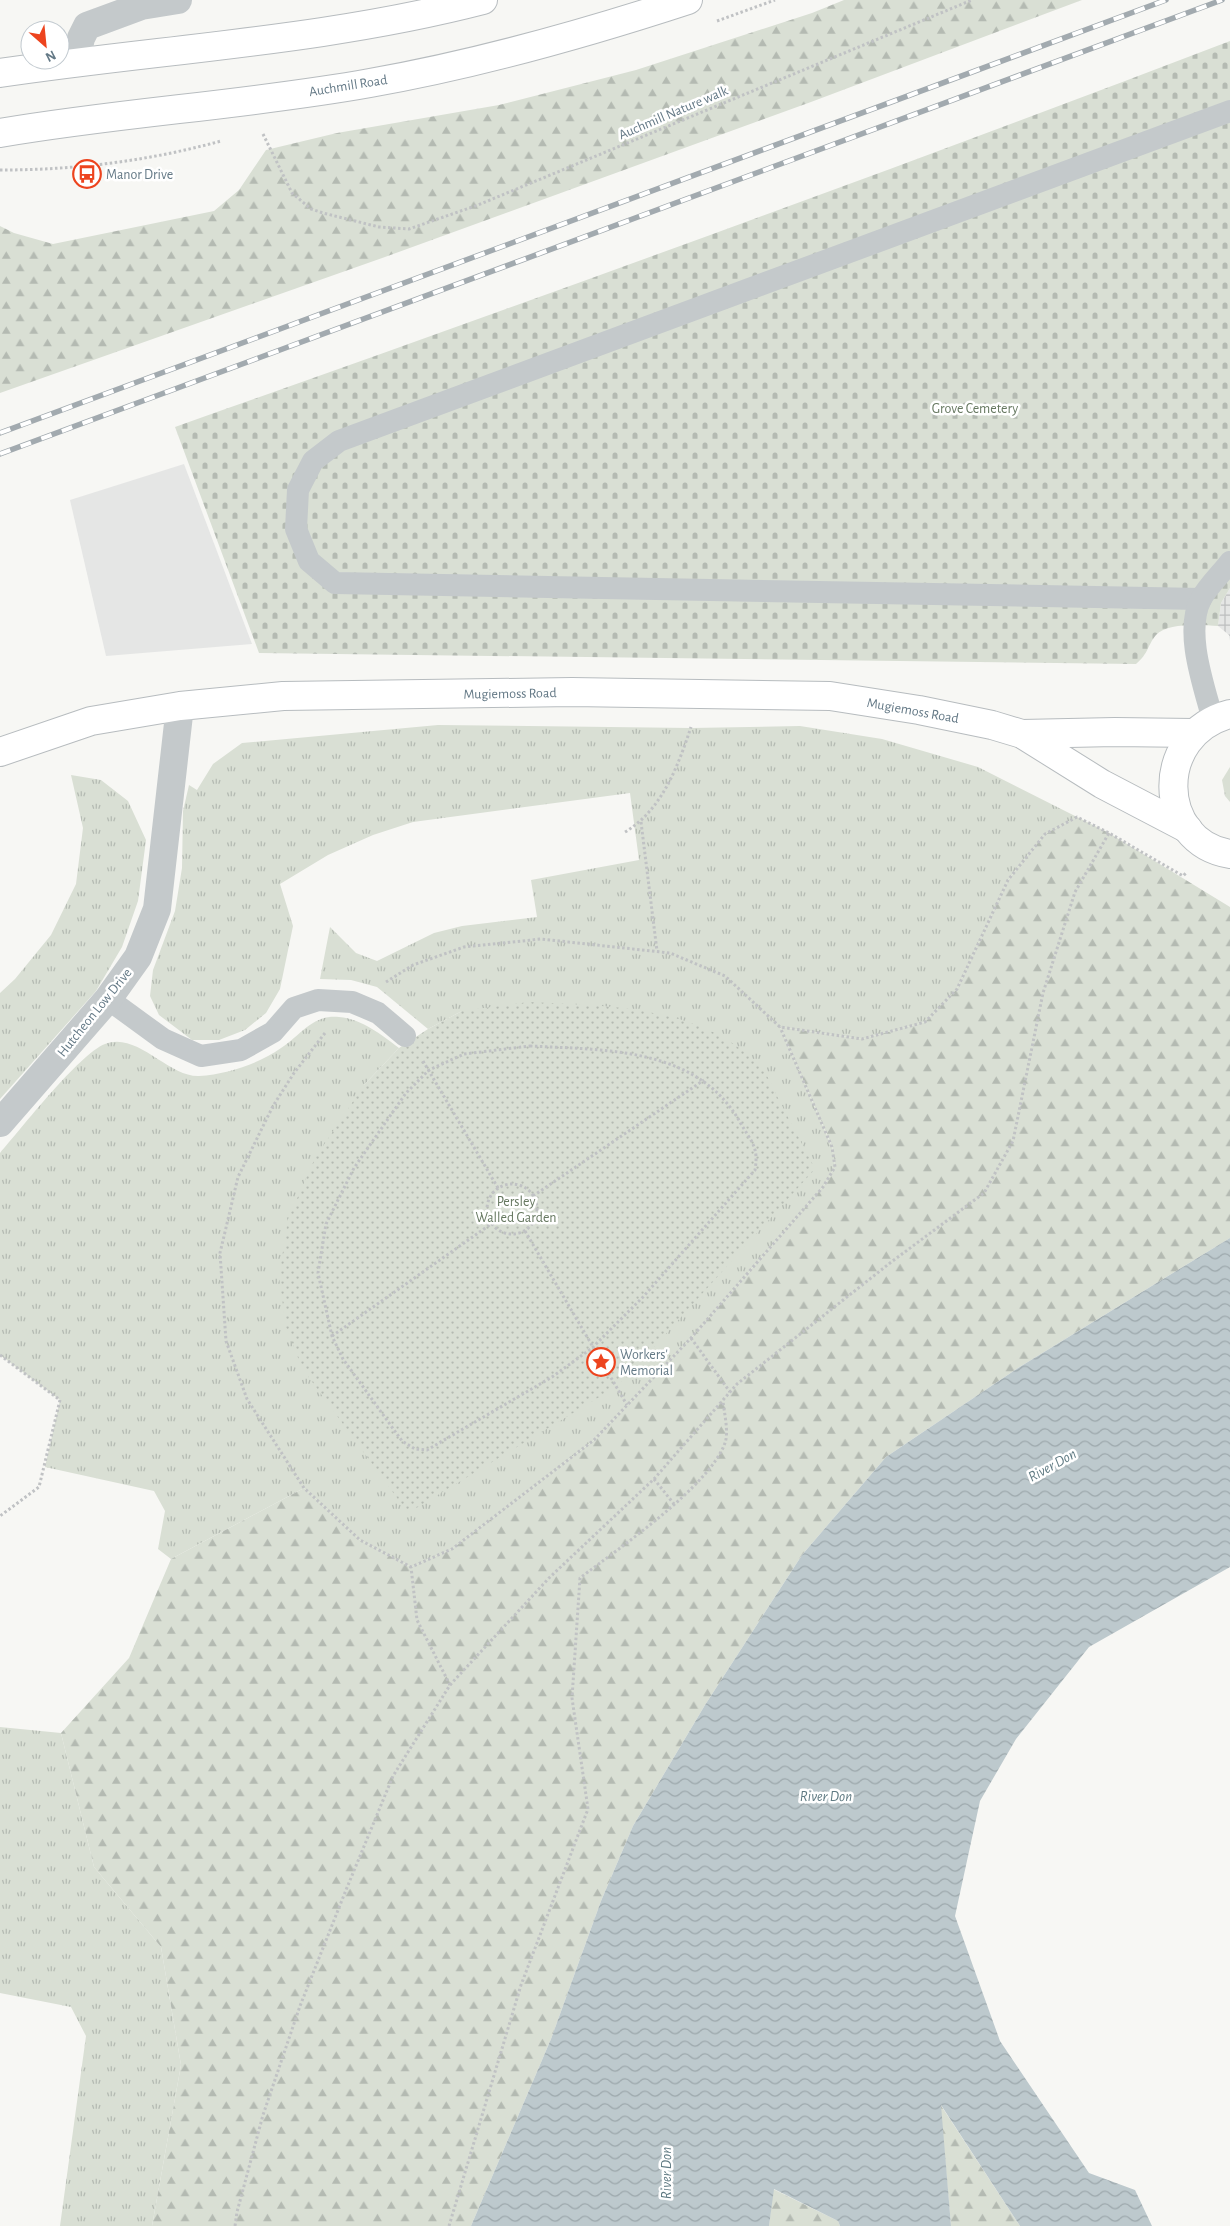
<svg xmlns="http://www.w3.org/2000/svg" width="1230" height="2226" viewBox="0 0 1230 2226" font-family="'Alegreya Sans',sans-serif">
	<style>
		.built { fill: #e5e6e5 }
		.industrial { fill: url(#industrial-grid) }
		.grass { fill: url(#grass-tufts) }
		.forest { fill: url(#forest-firs) }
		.cemetery { fill: url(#cemetery-stones) }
		.garden { fill: url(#garden-dots) }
		.water { fill: url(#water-waves) }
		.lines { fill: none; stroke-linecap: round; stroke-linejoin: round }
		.primary-casing { stroke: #b7bcbf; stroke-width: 30 }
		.path { stroke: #c0c2c4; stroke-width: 3; stroke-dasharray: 2.5 2.5; stroke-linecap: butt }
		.lane { stroke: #c4c9cb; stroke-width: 22 }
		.street { stroke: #c4c9cb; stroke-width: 28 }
		.primary { stroke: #fff; stroke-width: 28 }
		.rail-casing { stroke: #a2aaaf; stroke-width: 5.5 }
		.rail { stroke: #fff; stroke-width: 4; stroke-dasharray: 11; stroke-linecap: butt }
		.labels { text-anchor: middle; stroke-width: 5; stroke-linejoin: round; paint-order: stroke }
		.street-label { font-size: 14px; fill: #647986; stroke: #fff }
		.poi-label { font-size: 14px; fill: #647986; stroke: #fff; text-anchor: start }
		.park-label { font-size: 14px; fill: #667860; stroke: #fff }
		.water-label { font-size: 15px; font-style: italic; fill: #607b83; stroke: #fff }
	</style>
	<defs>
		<pattern id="industrial-grid" width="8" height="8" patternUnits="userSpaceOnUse" patternTransform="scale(1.25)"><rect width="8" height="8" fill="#e5e6e5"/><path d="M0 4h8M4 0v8" fill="none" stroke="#bdbfbf"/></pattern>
		<pattern id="grass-tufts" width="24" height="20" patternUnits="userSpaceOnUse" patternTransform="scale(1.25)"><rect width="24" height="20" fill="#d9dfd4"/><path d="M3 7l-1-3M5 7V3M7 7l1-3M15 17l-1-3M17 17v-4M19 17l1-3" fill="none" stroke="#b4bab2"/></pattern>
		<pattern id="forest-firs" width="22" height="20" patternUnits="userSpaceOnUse" patternTransform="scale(1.25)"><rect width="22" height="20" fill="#d9dfd4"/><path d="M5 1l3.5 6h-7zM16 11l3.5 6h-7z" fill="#b4bab2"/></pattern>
		<pattern id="cemetery-stones" width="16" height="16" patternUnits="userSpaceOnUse" patternTransform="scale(1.25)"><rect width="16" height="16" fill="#d9dfd4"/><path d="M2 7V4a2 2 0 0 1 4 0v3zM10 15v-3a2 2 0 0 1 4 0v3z" fill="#b4bab2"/></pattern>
		<pattern id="garden-dots" width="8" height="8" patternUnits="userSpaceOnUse" patternTransform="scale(1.25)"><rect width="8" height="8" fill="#d9dfd4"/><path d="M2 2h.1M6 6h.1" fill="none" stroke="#b4bab2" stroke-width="1.8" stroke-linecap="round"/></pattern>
		<pattern id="water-waves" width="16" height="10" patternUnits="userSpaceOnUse" patternTransform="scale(1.25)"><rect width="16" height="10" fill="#bdc9cd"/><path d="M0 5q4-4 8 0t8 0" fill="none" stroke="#9da8ac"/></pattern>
	</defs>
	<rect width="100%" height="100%" fill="#f7f7f4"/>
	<path class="built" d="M184,464L252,644L106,656L70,500Z"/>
	<path class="industrial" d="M1230,588V641L1229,635L1218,626L1221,603Z"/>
	<g class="grass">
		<path d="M438,725L691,728L800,726L882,739L978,767L1077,817L1045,834L1008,880L957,989L925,1022L862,1039L780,1027L832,1147L835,1167L823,1187L691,1338L594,1440L452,1549L411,1567L360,1540L304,1488L171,1559L158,1549L165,1511L154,1491L45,1467L60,1400L0,1355V1153C21,1129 79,1054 105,1044C137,1031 168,1077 199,1076C228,1074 258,1064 281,1048C301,1035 313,1014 339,1017C362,1019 382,1035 399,1048L364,1085L462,1011L428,1029L377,987L351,980L320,979L330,927L356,953L377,961L434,933L462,926L537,917L531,880L639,860L630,793L413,822L373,835L328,855L280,884L293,926L280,989L266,1013L245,1030L219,1040H192L159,1015L150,996L153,970L175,911L182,868L183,811L189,785L197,790L213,764L242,743Z"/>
		<path d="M1230,767V802L1225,796L1222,780Z"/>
		<path d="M71,775L101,780L128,801L146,840L138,901L122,947L96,991L0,1099V993L15,979L51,935L76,884L83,828Z"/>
		<path d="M0,1727L61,1733L94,1867L161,1947L181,2065L152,2226H60L86,2036L71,2007L0,1993Z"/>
	</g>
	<g class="forest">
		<path d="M844,0H1082L811,102L385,257L0,393V226L14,233L53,244L214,211L239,190L266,150L337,133L499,105L636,70L812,13Z"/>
		<path d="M1077,817L1109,833L1230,907V1238L1018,1368L886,1457L802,1555L705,1705L633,1826L601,1901L551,2039L471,2226H152L181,2065L161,1947L94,1867L61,1733L129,1658L171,1559L304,1488L360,1540L411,1567L452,1549L594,1440L691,1338L823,1187L835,1167L832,1146L780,1027L862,1039L925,1022L957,989L1008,880L1045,834Z"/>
		<path d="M940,2104L1020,2226H951Z"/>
		<path d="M773,2189L838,2221L840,2226H769Z"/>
	</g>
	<path class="cemetery" d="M1230,41V588L1221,603L1218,626C1202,625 1168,622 1156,635C1147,646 1149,653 1136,664L259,653L175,427C528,302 880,175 1230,41Z"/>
	<path class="garden" d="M529,1002C607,1006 705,1005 761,1068C768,1075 773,1088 778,1098C790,1121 803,1145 815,1169L625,1379L606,1393L408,1513L302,1368L286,1327L279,1277L288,1219L315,1158L364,1085L399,1048L428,1029L462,1011Z"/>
	<path class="water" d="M1230,1238V1567L1089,1647L1016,1739L980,1801L955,1916L1000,2041L1089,2173L1135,2190L1152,2226H1020L941,2105L951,2226H840L838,2221L774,2189L769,2226H471L551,2039L601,1901L633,1826L705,1705L802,1555L886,1457L1018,1368Z"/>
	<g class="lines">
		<defs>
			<g id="primary">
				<path d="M0,73C161,49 325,41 483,0"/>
				<path d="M0,133C123,112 248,105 370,83C478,64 584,34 688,0"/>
				<path d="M1230,714C1153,734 1156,842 1230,854"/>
				<path d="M1022,734L1115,732L1194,733"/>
				<path d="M0,752L91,721L180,706L283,696L572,692L830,696L919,710L992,725L1022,734L1102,784L1188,829"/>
			</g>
		</defs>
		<use href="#primary" class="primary-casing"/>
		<g class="path">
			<path d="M717,21L775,0"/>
			<path d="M263,134L292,193L311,209L323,213L379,227L409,229L478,205L972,0"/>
			<path d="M0,170C76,170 148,161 221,141"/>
			<path d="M641,822L657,951"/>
			<path d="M625,832C662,810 678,766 691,727"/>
			<path d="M386,982L413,965L464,947L541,939L670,953L725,976L780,1027L862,1039L925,1022L957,989L1008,880L1045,834L1077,817L1109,833L1183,876L1186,873"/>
			<path d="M325,1033L294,1073L273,1106L238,1177L220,1253L226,1341L247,1399L304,1488L360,1540L411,1567"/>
			<path d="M530,1046C606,1050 697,1047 740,1122C751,1142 759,1146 755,1170L643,1297L592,1348L552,1377L427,1450L415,1449L402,1441L343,1359L332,1336L318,1273L326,1224L354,1168L406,1093L429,1070L464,1054Z"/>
			<path d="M423,1061L498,1188"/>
			<circle cx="512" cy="1209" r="25"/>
			<path d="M533,1196L704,1080"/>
			<path d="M525,1231L627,1405"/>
			<path d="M332,1336L491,1224"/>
			<path d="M691,1338L730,1392"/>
			<path d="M0,1355L60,1400L39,1487L0,1516"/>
			<path d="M654,1479L674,1504"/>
			<path d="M450,1685L549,1578L654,1479L737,1384L890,1263L984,1193L1013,1141L1043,993L1075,892L1109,833"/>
			<path d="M235,2226L237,2212L263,2115L300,2006L346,1890L393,1776L450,1685L417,1620L411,1567L452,1549L594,1440L691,1338L823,1187L835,1167L832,1147L780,1027"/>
			<path d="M449,2226L521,1985L588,1809L572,1698L580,1578C619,1548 709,1487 725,1443C729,1432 724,1412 723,1401"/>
		</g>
		<g class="lane">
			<path d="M1201,599L335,583L309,561L296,529L298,490L313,461L339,441L1230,111"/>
			<path d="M1213,720C1204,686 1184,632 1201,599C1208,586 1221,574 1230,562"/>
			<path d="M108,999L163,1039L201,1056L241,1050L273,1032L294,1008L318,1000L352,1002L378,1013L405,1036"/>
		</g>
		<g class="street">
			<path d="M76,62L81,38L87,26L141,6L178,0"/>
			<path d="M0,1123L108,999L138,957L157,909L180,706"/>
		</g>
		<use href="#primary" class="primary"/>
		<defs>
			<g id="rail">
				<path d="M0,433L1166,0"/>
				<path d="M0,454L1222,0"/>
			</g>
		</defs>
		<use href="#rail" class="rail-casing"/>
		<use href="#rail" class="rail"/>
	</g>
	<defs>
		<symbol id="bus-ring" viewBox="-11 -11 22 22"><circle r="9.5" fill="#fff" stroke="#ed441e" stroke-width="1.5"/><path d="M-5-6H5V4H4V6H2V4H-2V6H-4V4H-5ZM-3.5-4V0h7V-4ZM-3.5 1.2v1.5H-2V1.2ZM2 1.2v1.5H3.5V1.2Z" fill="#ed441e"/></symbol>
		<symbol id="sight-ring" viewBox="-11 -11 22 22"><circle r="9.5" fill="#fff" stroke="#ed441e" stroke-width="1.5"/><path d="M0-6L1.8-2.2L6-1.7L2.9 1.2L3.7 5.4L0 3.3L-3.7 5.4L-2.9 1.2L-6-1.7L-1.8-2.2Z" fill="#ed441e"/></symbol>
	</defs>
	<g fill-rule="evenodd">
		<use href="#bus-ring" x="71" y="158" width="32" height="32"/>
		<use href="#sight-ring" x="585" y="1346" width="32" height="32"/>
	</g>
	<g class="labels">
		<g class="street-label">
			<text transform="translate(348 85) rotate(-9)" y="5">Auchmill Road</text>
			<text transform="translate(673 112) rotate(-23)" y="5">Auchmill Nature walk</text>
			<text transform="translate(510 693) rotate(-1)" y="5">Mugiemoss Road</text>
			<text transform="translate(913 710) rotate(10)" y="5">Mugiemoss Road</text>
			<text transform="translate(94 1012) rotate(-51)" y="5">Hutcheon Low Drive</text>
		</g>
		<g class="poi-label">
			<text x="106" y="179">Manor Drive</text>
			<text x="620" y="1359">Workers'<tspan x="620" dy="16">Memorial</tspan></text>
		</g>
		<g class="park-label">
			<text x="975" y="413">Grove Cemetery</text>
			<text x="516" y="1206">Persley<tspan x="516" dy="16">Walled Garden</tspan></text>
		</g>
		<g class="water-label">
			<text transform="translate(1052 1465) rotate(-29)" y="5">River Don</text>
			<text x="826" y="1801">River Don</text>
			<text transform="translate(666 2173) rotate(-90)" y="5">River Don</text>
		</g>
	</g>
	<g transform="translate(45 45) rotate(153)"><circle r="24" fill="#ffffff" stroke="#c1c9cf"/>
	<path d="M0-4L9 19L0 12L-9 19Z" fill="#ed441e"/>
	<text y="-8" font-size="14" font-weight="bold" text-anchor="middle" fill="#647986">N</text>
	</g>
</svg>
